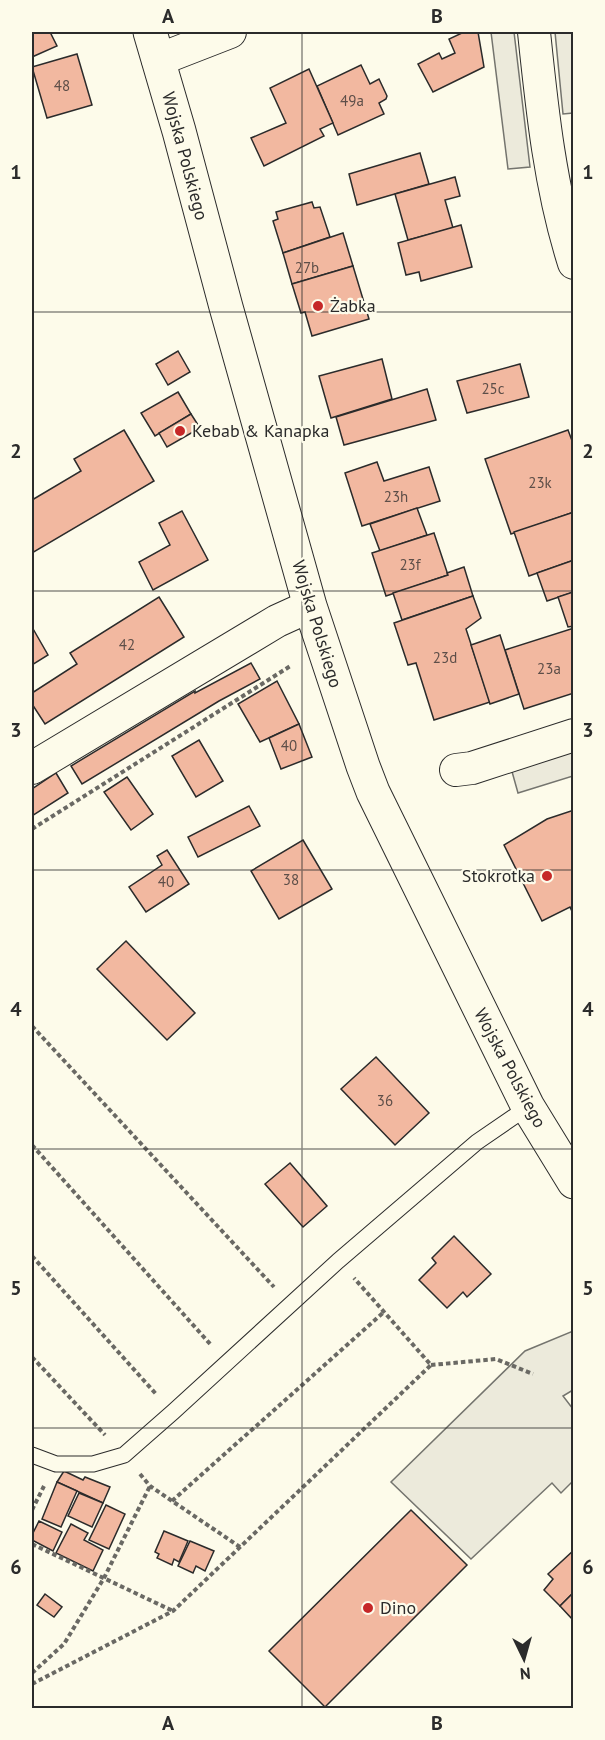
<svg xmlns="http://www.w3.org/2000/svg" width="605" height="1740" viewBox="0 0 605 1740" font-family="'PT Sans',sans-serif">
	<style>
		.parking { fill: #eceadb; stroke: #74746e; stroke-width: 1.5 }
		.building { fill: #f2b8a0; stroke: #2b2b2b; stroke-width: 1.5 }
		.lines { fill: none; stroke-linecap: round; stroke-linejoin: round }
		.service-casing { stroke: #2b2b2b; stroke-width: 17 }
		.minor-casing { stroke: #2b2b2b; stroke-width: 34 }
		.tertiary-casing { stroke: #2b2b2b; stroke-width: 35 }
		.path { stroke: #6a6964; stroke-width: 4; stroke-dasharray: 4.5 3; stroke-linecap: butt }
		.service { stroke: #fdfbea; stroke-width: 15 }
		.minor { stroke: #fdfbea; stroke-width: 32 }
		.tertiary { stroke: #fdfbea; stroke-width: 33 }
		.grid { fill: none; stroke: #2b2b2b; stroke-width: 1.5; stroke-opacity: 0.55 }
		.poi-dot { fill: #c62828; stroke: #fdfbea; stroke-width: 2 }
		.labels { text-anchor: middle; stroke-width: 4.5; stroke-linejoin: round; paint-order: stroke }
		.number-label { font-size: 15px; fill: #5d4e48 }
		.street-label { font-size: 18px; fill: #2b2b2b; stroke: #fdfbea }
		.poi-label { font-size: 18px; fill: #2b2b2b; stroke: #fdfbea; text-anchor: start }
		.neatline { fill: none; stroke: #2b2b2b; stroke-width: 2 }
		.grid-label { font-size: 20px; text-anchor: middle; font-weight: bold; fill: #2b2b2b }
	</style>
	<rect width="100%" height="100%" fill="#fdfbea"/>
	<g class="parking">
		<path d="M491,32H514L530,167L508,169Z"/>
		<path d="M555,32H573V113L563,114Z"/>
		<path d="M573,749V776L518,793L511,768Z"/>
		<path d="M573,1331V1390L563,1396L573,1409V1481L561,1493L552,1483L471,1559L391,1482L525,1351Z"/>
	</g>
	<g class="building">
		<path d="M32,32H50L57,46L32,57Z"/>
		<path d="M464,32H478L484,67L433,92L418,64L439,53L442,59L455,53L449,39Z"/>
		<path d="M77,54L92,105L47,118L32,67Z"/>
		<path d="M361,65L370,84L379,79L387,96L386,99L379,103L384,114L338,135L317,86Z"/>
		<path d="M309,69L333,123L320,129L324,136L264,166L251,138L286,123L270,88Z"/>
		<path d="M420,153L429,184L357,205L349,174Z"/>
		<path d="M455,177L460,196L445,200L453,228L408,240L395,194Z"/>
		<path d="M312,202L314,208L320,207L330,237L283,253L273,221L278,219L276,212Z"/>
		<path d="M461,225L472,267L421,281L419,272L406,275L398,243Z"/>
		<path d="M343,233L353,266L292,284L283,253Z"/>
		<path d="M353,266L369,319L312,336L305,312L301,313L292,284Z"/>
		<path d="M178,351L190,372L168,385L156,364Z"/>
		<path d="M382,359L392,399L331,418L319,376Z"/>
		<path d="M520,364L529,397L467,413L457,381Z"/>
		<path d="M427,389L436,420L344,445L336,417Z"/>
		<path d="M178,392L191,414L155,436L141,413Z"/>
		<path d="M191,414L200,428L167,447L159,433Z"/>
		<path d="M124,430L154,481L32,553V500L81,471L74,459Z"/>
		<path d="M568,430L574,446V512L511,534L485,459Z"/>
		<path d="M377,462L384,481L429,467L440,501L362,526L345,473Z"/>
		<path d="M417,508L427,535L380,551L370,524Z"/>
		<path d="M182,511L208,560L153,590L139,562L170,545L159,523Z"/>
		<path d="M574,512V560L529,576L514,532Z"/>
		<path d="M434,533L448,575L386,596L372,553Z"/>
		<path d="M574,560V592L547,601L537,573Z"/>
		<path d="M464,567L473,596L402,620L393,593L448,575L447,573Z"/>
		<path d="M573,592L574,626L568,627L558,597Z"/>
		<path d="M473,596L481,618L466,629L490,702L434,720L416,663L408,665L394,623Z"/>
		<path d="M159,597L184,637L45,724L32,704V693L77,664L70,653Z"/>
		<path d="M32,627L48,655L32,665Z"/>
		<path d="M574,628V693L524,709L505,650Z"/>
		<path d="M500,635L519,694L490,704L471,645Z"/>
		<path d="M251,663L260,679L219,701L82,784L71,766L195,691V693Z"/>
		<path d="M277,681L299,724L260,742L238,704Z"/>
		<path d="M299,724L312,757L281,769L269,738Z"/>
		<path d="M199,740L223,781L196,797L172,756Z"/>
		<path d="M56,773L68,793L32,816V789Z"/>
		<path d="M127,777L153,814L131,830L104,792Z"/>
		<path d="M249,806L260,826L198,857L188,837Z"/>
		<path d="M574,810V916L570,907L542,921L504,845L547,819Z"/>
		<path d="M303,840L332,889L279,919L251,871Z"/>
		<path d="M167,850L189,884L146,912L129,887L162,865L157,856Z"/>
		<path d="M126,941L195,1013L167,1040L97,969Z"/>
		<path d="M376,1057L429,1113L395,1145L341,1089Z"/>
		<path d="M290,1163L327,1206L303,1227L265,1184Z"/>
		<path d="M454,1236L491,1274L467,1297L463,1292L447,1308L419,1280L436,1263L432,1258Z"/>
		<path d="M64,1471L83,1480L85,1477L110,1487L103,1503L57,1482Z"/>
		<path d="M57,1482L77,1491L61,1527L42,1519Z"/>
		<path d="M79,1493L103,1503L92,1527L68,1516Z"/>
		<path d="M106,1505L125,1514L109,1549L89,1540Z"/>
		<path d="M411,1510L467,1565L325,1707L269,1651Z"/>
		<path d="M39,1521L62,1532L53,1551L32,1540V1535Z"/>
		<path d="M71,1524L88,1533L84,1540L103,1550L93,1571L56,1553Z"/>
		<path d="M164,1531L188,1541L179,1562L174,1559L172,1565L157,1558L159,1554L155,1552Z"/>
		<path d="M190,1541L214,1551L205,1571L196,1566L193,1573L178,1566Z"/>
		<path d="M574,1550V1592L560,1606L544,1590L553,1579L548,1574Z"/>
		<path d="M574,1592V1621L560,1606Z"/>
		<path d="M45,1594L62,1607L54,1617L37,1605Z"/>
	</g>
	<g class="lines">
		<defs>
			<path id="service" d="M32,1455L56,1464H93L124,1455L173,1412L338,1261L477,1142L528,1107"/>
			<g id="minor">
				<path d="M534,32C542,109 550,188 574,263"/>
				<path d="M158,60L230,32"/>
				<path d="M32,768L277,621L310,606"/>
				<path d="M456,770L472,768L574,735"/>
			</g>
			<path id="tertiary" d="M150,32L179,131L226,307L310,606L363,766L373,792L528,1107L574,1182"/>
		</defs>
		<use href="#service" class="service-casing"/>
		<use href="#minor" class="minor-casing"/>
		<use href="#tertiary" class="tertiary-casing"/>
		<g class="path">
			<path d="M32,829L292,665"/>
			<path d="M32,1026L274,1287"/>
			<path d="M32,1145L211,1345"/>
			<path d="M32,1256L156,1394"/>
			<path d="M32,1357L105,1435"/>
			<path d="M431,1365L496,1359L533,1374"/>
			<path d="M140,1474L150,1486L240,1547"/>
			<path d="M172,1501L384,1312"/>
			<path d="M32,1510L44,1486"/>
			<path d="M32,1544L173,1611"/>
			<path d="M32,1673L64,1644L104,1578L150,1486"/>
			<path d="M32,1684L173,1611L431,1365L354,1278"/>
		</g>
		<use href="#service" class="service"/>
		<use href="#minor" class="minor"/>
		<use href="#tertiary" class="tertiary"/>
	</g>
	<path class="grid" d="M302,32V1708M32,312H574M32,591H574M32,870H574M32,1149H574M32,1428H574"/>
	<g class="poi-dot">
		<circle cx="318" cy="306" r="6"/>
		<circle cx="180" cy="431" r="6"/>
		<circle cx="547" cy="876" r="6"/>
		<circle cx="368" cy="1608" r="6"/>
	</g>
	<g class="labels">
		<g class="number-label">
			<text x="62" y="91">48</text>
			<text x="352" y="106">49a</text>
			<text x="307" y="273">27b</text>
			<text x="493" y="394">25c</text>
			<text x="540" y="488">23k</text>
			<text x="396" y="502">23h</text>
			<text x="410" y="570">23f</text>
			<text x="127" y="650">42</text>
			<text x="445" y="663">23d</text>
			<text x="549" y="674">23a</text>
			<text x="289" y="751">40</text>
			<text x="291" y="885">38</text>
			<text x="166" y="887">40</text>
			<text x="385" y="1106">36</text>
		</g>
		<g class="street-label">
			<text transform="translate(185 156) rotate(75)" y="6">Wojska Polskiego</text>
			<text transform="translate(317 624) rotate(73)" y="6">Wojska Polskiego</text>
			<text transform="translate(510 1068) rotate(62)" y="6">Wojska Polskiego</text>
		</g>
		<g class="poi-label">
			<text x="330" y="312">Żabka</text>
			<text x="192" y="437">Kebab &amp; Kanapka</text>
			<text x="535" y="882" text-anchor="end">Stokrotka</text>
			<text x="380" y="1614">Dino</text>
		</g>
	</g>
	<rect width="605" height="1740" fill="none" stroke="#fdfbea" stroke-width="66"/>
	<g transform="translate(524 1659) rotate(175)" stroke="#fdfbea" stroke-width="4.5" paint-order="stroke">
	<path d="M0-4.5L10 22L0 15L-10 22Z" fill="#2b2b2b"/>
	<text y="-9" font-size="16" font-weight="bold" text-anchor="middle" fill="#2b2b2b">N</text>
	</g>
	<rect x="33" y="33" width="539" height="1674" class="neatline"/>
	<g class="grid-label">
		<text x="168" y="23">A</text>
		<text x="437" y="23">B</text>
		<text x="16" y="179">1</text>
		<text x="588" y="179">1</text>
		<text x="16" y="458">2</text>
		<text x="588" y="458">2</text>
		<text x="16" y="737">3</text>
		<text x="588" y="737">3</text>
		<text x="16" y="1016">4</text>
		<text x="588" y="1016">4</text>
		<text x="16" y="1295">5</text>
		<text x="588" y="1295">5</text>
		<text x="16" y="1574">6</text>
		<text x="588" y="1574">6</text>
		<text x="168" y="1730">A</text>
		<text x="437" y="1730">B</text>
	</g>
</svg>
